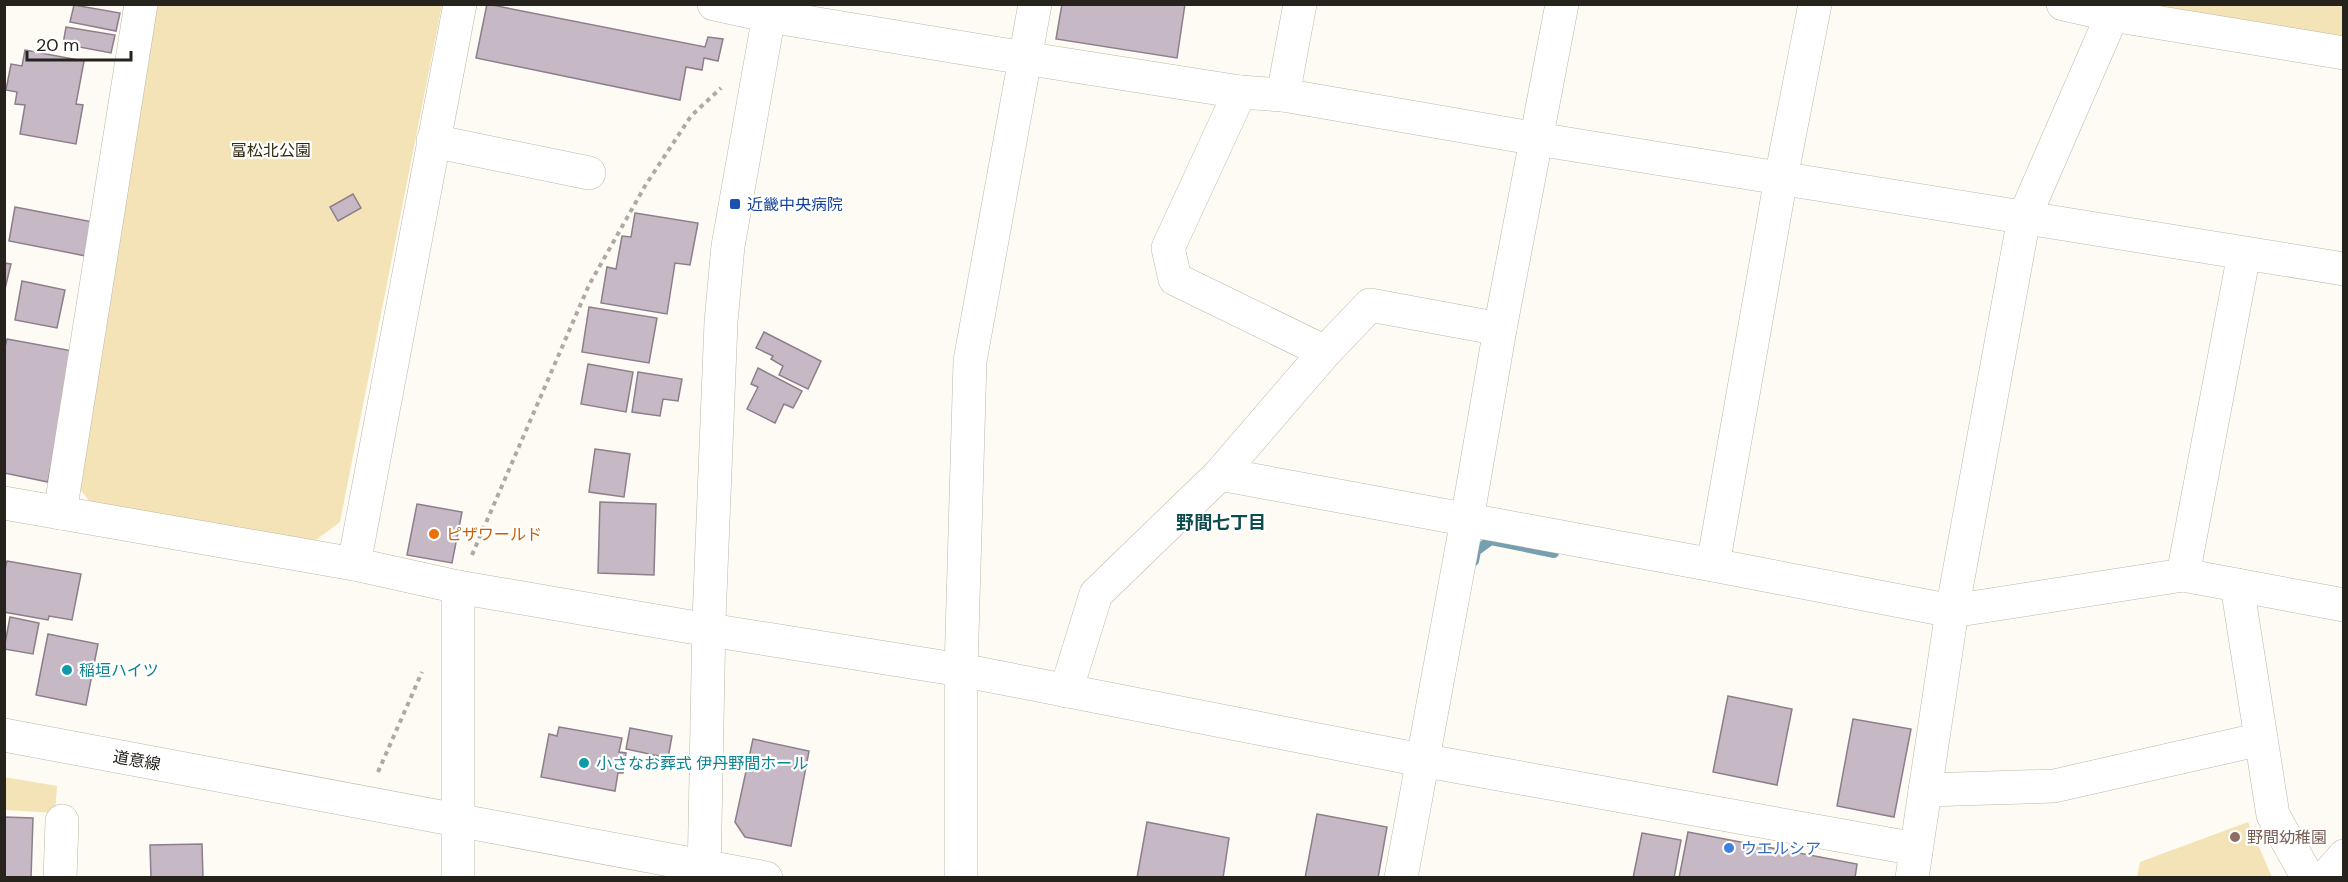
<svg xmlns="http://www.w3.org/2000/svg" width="2348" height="882" viewBox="0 0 2348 882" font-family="'DM Sans','Noto Sans JP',sans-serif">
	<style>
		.green { fill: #f4e3b6 }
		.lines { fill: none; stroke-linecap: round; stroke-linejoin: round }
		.stream { stroke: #74a0b1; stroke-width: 10 }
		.building { fill: #c7b8c6; stroke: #8c7e8b; stroke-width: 1.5 }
		.minor-casing { stroke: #beb7a5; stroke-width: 34 }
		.path { stroke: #acaaa3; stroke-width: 4; stroke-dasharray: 4.5 4.5; stroke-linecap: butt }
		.minor { stroke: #fff; stroke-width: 33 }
		.transit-dot { fill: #1a4fb4; stroke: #fff; stroke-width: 2 }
		.food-dot { fill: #e8710a; stroke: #fff; stroke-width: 2 }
		.culture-dot { fill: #0f9aa8; stroke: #fff; stroke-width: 2 }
		.education-dot { fill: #8d6e63; stroke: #fff; stroke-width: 2 }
		.shop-dot { fill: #3f7fe0; stroke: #fff; stroke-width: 2 }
		.labels { text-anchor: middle; stroke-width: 4.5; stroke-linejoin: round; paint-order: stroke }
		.park-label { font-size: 16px; fill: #332910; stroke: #fff }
		.transit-label { font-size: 16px; fill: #164399; stroke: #fff; text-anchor: start }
		.food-label { font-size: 16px; fill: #c56008; stroke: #fff; text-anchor: start }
		.culture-label { font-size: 16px; fill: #0d838f; stroke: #fff; text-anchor: start }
		.street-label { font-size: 16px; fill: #25231c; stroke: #fff }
		.education-label { font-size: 16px; fill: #785e54; stroke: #fff; text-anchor: start }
		.shop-label { font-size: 16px; fill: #366cbe; stroke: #fff; text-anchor: start }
		.neighbourhood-label { font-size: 18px; font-weight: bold; fill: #0d4c4d; stroke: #fff }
	</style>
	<rect width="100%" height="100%" fill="#fefbf4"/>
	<g class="green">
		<path d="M153,5H442L340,522L316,540L92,505L77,485Z"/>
		<path d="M2147,5H2343V38Z"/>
		<path d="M4,777L57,786L55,813L5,810Z"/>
		<path d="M2248,822L2272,877H2137L2140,862Z"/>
	</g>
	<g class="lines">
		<path class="stream" d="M1474,561L1476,551L1491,540L1554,553"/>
	</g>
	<g class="building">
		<path d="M487,4L705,47L708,37L723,39L718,61L704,58L702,70L686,67L680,100L476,58Z"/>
		<path d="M1062,4H1185L1177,58L1056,39Z"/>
		<path d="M74,5L120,13L116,31L70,22Z"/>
		<path d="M66,27L115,35L111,53L63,44Z"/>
		<path d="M25,50L84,61L76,104L83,105L76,144L20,134L25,105L15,104L17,92L6,90L11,64L22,66Z"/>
		<path d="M353,194L361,208L338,221L330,207Z"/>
		<path d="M15,207L93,222L86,256L9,241Z"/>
		<path d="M635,213L698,223L690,265L675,263L667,314L601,303L607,267L616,269L622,236L631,237Z"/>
		<path d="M4,263L11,264L4,293Z"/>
		<path d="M22,281L65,290L57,328L15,320Z"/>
		<path d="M589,307L657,318L649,363L582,352Z"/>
		<path d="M764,332L821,361L808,389L779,375L783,366L771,359L773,356L756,348Z"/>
		<path d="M7,339L73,351L48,482L4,473V351Z"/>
		<path d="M588,364L633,372L626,412L581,404Z"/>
		<path d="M758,368L802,391L793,408L784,404L775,423L747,409L758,387L751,384Z"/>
		<path d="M638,372L682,379L678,401L663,399L660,416L632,412Z"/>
		<path d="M595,449L630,454L624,497L589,492Z"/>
		<path d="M600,502L656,504L654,575L598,573Z"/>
		<path d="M417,504L462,512L452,563L407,555Z"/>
		<path d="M7,561L81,574L72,620L49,616L48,620L4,612V573Z"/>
		<path d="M10,617L39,623L33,654L4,649Z"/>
		<path d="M48,634L98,644L86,705L36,695Z"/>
		<path d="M1728,696L1792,709L1777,785L1713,772Z"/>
		<path d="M1853,719L1911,729L1894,817L1837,806Z"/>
		<path d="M559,727L622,738L619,752L626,753L623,773H618L615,791L541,777L549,734L557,736Z"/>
		<path d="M630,728L672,736L668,758L626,749Z"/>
		<path d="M753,739L809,751L791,846L745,837L735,822Z"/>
		<path d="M1317,814L1387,827L1378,878H1305Z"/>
		<path d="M4,817L33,818L31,878H4Z"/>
		<path d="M1147,822L1229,838L1223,878H1137Z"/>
		<path d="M1688,832L1857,864L1855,878H1679Z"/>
		<path d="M1642,833L1681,840L1674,878H1633Z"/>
		<path d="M202,844L203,878H151L150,845Z"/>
	</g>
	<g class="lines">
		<defs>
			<g id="minor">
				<path d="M714,4L769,16L1024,58L1240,92L1283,95L1537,139L2344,269"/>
				<path d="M2063,4L2112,15L2344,53"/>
				<path d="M1240,92L1168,248L1175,279L1325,352"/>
				<path d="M1283,95L1300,4"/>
				<path d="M433,141L589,173"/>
				<path d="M1220,474L1713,565L1952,611L2183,575L2344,605"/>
				<path d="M4,503L354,564L458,587L685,626L961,670L1421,760L1916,849"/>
				<path d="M60,513L141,4"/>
				<path d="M354,564L460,4"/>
				<path d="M1713,565L1781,178L1815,4"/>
				<path d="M2183,575L2244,254"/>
				<path d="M2237,585L2273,815L2308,878"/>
				<path d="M1066,691L1096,594L1220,474L1325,352L1370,305L1500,329"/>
				<path d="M4,735L766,878"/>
				<path d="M1925,790L2054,786L2261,739"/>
				<path d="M60,878L62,821"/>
				<path d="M458,878V587"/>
				<path d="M704,878L709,620L721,322L728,246L771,4"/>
				<path d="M961,878V670L970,361L1035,4"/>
				<path d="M1401,878L1467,520L1500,329L1562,4"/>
				<path d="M1912,878L1952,611L2024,218L2117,4"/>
				<path d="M2325,878L2344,856"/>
			</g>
		</defs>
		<use href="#minor" class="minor-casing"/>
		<g class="path">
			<path d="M472,555L589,285L645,186L691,116L721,88"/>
			<path d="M378,772L422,672"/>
		</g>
		<use href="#minor" class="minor"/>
	</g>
	<rect class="transit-dot" x="729" y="198" width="12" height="12" rx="3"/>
	<circle class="food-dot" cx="434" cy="534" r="6"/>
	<g class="culture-dot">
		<circle cx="67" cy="670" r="6"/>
		<circle cx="584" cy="763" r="6"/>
	</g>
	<circle class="education-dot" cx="2235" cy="837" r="6"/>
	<circle class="shop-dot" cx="1729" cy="848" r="6"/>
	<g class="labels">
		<g class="park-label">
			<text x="271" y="156">富松北公園</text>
		</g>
		<g class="transit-label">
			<text x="747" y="210">近畿中央病院</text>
		</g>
		<g class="food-label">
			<text x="446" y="540">ピザワールド</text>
		</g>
		<g class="culture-label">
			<text x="79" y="676">稲垣ハイツ</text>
			<text x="596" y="769">小さなお葬式 伊丹野間ホール</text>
		</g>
		<g class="street-label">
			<text transform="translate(137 760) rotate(10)" y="6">道意線</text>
		</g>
		<g class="education-label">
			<text x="2247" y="843">野間幼稚園</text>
		</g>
		<g class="shop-label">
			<text x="1741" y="854">ウエルシア</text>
		</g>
		<g class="neighbourhood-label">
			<text x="1221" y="529">野間七丁目</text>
		</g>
	</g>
	<rect width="2348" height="882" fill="none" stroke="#25231c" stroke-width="12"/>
	<path d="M27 51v9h104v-9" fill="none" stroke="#25231c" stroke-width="3"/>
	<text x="36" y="51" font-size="18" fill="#25231c" stroke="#ffffff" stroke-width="4.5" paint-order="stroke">20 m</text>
</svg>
